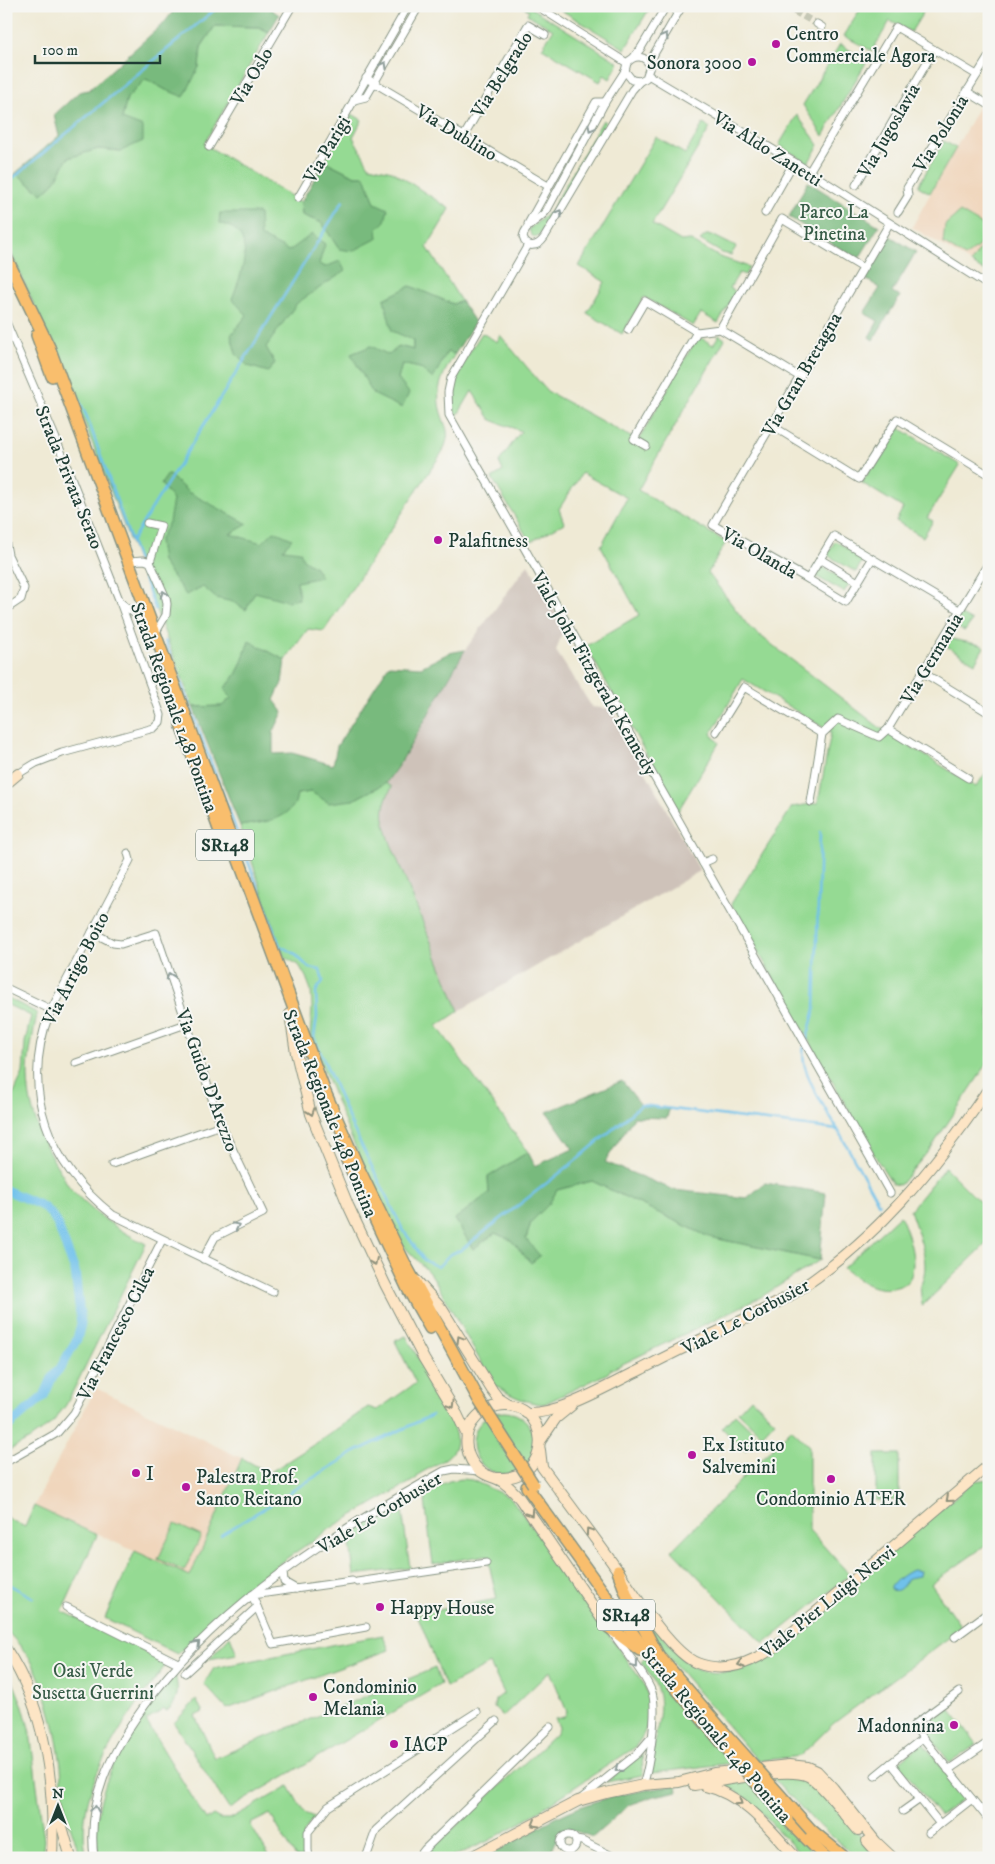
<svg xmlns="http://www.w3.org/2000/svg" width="995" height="1864" viewBox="0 0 995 1864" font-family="'IM FELL DW Pica',serif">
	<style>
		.built { fill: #f0d6bc }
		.industrial { fill: #cec2b9 }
		.green { fill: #95da93; stroke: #5a8c64 }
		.forest { fill: #78ba7d; stroke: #4c7c58 }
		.water { fill: #6fc1eb; stroke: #477f90 }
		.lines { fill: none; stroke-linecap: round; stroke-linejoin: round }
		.stream { stroke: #6fc1eb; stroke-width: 2.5 }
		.canal { stroke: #6fc1eb; stroke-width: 9 }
		.street-tunnel { stroke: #c5c7b5; stroke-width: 7; stroke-dasharray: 7 3.5; stroke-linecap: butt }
		.street-casing { stroke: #879484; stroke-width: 9 }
		.secondary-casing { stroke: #879484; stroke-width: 12 }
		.primary-casing { stroke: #879484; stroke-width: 14 }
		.street { stroke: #fff; stroke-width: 7 }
		.secondary { stroke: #fde5c5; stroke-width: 10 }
		.primary { stroke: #f9be6d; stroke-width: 11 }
		.primary-bridge-casing { stroke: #879484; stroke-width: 14; stroke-linecap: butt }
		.primary-bridge { stroke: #f9be6d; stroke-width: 11 }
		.oneway { stroke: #8f9e9a }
		.oneway2 { stroke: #8e917c }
		.poi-dot { fill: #b5179e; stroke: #f6f6f2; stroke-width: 2 }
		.labels { text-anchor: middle; stroke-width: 4; stroke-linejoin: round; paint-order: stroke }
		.shield { fill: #f6f6f2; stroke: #60746d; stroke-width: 1 }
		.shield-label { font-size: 18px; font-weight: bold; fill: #1f3d34 }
		.poi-label { font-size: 19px; fill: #1f3d34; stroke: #f6f6f2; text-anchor: start }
		.street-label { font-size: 19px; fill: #1f3d34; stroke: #f6f6f2 }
		.park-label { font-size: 19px; fill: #375c47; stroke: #f6f6f2 }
	</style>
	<rect width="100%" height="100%" fill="#f6f6f2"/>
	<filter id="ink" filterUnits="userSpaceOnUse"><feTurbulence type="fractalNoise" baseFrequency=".02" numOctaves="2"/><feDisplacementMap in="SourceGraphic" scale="10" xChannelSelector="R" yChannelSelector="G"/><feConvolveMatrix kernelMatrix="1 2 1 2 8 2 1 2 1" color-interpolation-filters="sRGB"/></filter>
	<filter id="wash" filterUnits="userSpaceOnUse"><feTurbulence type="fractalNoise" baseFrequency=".0096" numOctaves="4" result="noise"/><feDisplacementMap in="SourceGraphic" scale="20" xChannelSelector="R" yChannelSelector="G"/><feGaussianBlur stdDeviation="1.12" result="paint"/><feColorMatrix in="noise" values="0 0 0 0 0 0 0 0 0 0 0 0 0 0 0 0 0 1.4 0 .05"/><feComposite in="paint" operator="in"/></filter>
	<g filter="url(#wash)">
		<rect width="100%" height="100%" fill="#efead5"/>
		<g class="built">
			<path d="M979,106L989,112V274L912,227Z"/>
			<path d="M96,1388L241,1458L190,1576L34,1506Z"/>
		</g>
		<path class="industrial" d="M528,564L564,627L556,651L592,707L611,709L700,871L459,1011L391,844L383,820L382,810L385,799L392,787L386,783L402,760L465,650Z"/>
		<g class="green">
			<path d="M522,6H528L618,62V64L610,79L604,75L600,82L542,48L553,30L527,14L529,10Z"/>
			<path d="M563,6H651L625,49L561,10Z"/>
			<path d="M862,6H927L911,32L890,21L872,51L844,36Z"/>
			<path d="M215,26L259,27L269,32L204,144L301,202L302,215L322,223L339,249L377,229L385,221L375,203L364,176H355L325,161L352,114L362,120L353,137L369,166L392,171L450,209L427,247L461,301L453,304L410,286L413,350L399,346L398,379L402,364L420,368L447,352L455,354C444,371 435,389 440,409C445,429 452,430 443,451L324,631L308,629L285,660L249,642C243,658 239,677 224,688L231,698L222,706L193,707L74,395L6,242V182L16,173L42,194L54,183L68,158L98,149L121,151L122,119L127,98L146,79L166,90L199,67L201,47Z"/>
			<path d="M840,44L867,61L823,136L803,105Z"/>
			<path d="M797,115L819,145L808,163L779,145Z"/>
			<path d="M603,120L606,122L541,234L535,237L531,235L529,229L550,212Z"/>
			<path d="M703,124L710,128L652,224L681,241L689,240L720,257L749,267L745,275L739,273L730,288L736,292L718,323L701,313L693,326L644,297L622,334L587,313L605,282L579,266L656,137L685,154Z"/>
			<path d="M944,141L956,148L930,193L918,186Z"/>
			<path d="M960,212L984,226L980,245L965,257L943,243L945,225Z"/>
			<path d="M706,235H712L736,247L731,255L722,253L700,240Z"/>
			<path d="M989,235V274L971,263Z"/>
			<path d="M482,333L497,342L500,335L547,391L638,441L698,336L713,345L719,335L725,339L638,490L726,542L708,573L749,627L879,727L976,787L989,768V1061L931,1148L900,1185L893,1184L878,1161L731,904L792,807L818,803L831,732L743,679L711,734L719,743L678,811L586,646L639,615L601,546L627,498L582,473L559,509L564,523L530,542L492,478L503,471L499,462L521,431L491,420L472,391L456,418C446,384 464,361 482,333Z"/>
			<path d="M896,426L960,465L927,518L933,521L923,537L896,521L903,508L862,483Z"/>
			<path d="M835,541L864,558L856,572L827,555Z"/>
			<path d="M821,566L850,583L844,592L815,576Z"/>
			<path d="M960,614L972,621L965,631L952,626Z"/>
			<path d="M947,638L981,645L984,647L975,663L943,644Z"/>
			<path d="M386,783L392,787C379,810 383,820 391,844L459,1011L437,1026L528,1152L488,1177L489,1193L455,1219L473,1249L495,1233L511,1240L531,1263L526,1239L531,1222L549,1204L557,1190L592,1181L709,1237L820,1260L761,1297L610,1370L608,1373L544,1404C530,1404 507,1395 498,1386L495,1387L433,1277L399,1241L349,1133L310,1036L312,1008L311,990L306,977L299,965L284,957L240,826L268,821L294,805L297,794L311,792L353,800Z"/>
			<path d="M6,997L37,1013C34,1033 29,1050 28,1070C27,1106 41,1141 60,1171C64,1177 67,1185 72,1190C93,1213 119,1231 146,1244L66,1405L52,1423L30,1439L6,1452V1112L23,1073L25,1042L31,1016L6,1004Z"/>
			<path d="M945,1167L989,1211V1241L922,1306L920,1286C933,1264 917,1233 910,1210Z"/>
			<path d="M900,1215C907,1231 916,1254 912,1272C911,1279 906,1284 900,1286C877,1294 861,1282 843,1268Z"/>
			<path d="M406,1336L449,1413L447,1415C469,1452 447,1458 419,1474L416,1479L336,1525L287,1558L245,1589L236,1601L177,1654L105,1618L135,1551L190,1576L242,1458L269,1473L321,1440L368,1407L377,1410L416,1383L395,1341Z"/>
			<path d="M751,1398L775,1421L762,1435L738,1412Z"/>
			<circle cx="504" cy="1443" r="31"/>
			<path d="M735,1414L759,1437L745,1451L722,1428Z"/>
			<path d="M791,1429L809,1446V1530L850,1575L764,1644L672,1550Z"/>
			<rect x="876" y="1454" width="23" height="46"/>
			<path d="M462,1479L472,1480L511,1498L644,1684C653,1708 651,1728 634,1748L522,1822L488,1841L450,1858H427L432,1848L555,1735L559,1727L555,1719L564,1717L567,1712L550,1671L503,1716L494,1707L495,1700L504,1693L490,1664L446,1687L417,1614L497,1599L487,1555L433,1564L424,1493L449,1481Z"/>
			<path d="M989,1479V1543L931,1584L962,1628L834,1723L800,1756L758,1761L657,1644L631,1596C642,1610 654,1624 665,1638C673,1648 680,1659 692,1666C713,1679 741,1670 762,1661L974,1481Z"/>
			<path d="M401,1503L410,1568L354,1575L349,1534Z"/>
			<path d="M34,1506L97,1535L62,1611L164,1660L165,1666C126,1719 71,1788 87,1858H82C75,1840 68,1823 64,1804C62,1791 62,1778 61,1766C57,1734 49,1699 36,1670C29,1655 17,1642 6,1630V1516L9,1519L25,1527Z"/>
			<path d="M175,1524L201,1536L184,1571L158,1559Z"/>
			<path d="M383,1635L389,1650L227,1709L204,1684L214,1668Z"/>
			<path d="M230,1636L237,1654L209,1659Z"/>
			<path d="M645,1658L732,1763L652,1773C649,1747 665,1717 658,1692C655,1681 648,1671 641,1662Z"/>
			<path d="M435,1668L441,1684L229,1809L174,1723L196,1700L203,1712L195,1716L215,1758Z"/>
			<path d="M6,1671L13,1682L23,1706L30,1732L44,1840L42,1858H6Z"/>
			<path d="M175,1674C179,1690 179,1701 166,1712L164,1709L146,1721L206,1820L213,1815L220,1819H230L289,1786L304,1813L314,1817L304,1833L305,1858H296L270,1814L250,1824L270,1858H99C85,1788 134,1725 175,1674Z"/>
			<path d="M948,1706L977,1744L950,1763L922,1726Z"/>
			<path d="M923,1743L965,1797L940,1816L898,1763Z"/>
			<path d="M642,1754L643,1775L606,1782Z"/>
			<path d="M771,1776L809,1779L880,1858H857L813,1820Z"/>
			<path d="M746,1781L750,1783L816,1858H804L751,1802L734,1790L716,1784Z"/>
		</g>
		<g class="forest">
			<path d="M177,6H273L271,9L279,15L269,32L259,27L215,26L201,47L199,67L184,97L166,90L146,79L127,98L122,119L143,127V141L121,151L98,149L68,158L54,183L42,194L16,173L59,136L54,115L79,92L89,90L165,22Z"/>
			<path d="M325,161L355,176H365L375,203L388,209L385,221L377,229L378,238L353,251L339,249L322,223L302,215L301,202Z"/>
			<path d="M808,182L879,226L858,260L789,217Z"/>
			<path d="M220,213H259L260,236L289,251L312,234L325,244L319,264L325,267L340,261L345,271L297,303L266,347L275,363L268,372L248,366L236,354L231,335L247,315L232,299C239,280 255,245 234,229C230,226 224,225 219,223Z"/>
			<path d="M890,236L916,252L892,292L900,296L873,340L869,337L878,321L864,313L880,288L864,278Z"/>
			<path d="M410,286L453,304L461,301L475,322L455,354L447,352L433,379L420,368L402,364L398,379L409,393L402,408L373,394L351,354L371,346L389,355L399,346L413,350V340L392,331L384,299Z"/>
			<path d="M168,474L188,492L248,524L230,534L262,543L274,531L292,539L283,549L300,551L303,559L315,567L321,577L297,582L299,599L288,601L255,592L246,610L233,602L216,598L203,587L186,595L162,562L159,541L169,522L173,500L161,484Z"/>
			<path d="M249,641L285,660L282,683L274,700L283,712L273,733V754L292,753L333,765L337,746L389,665L421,667L449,653L465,650L402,760L386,783L353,800L329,803L311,792L297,794C296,797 296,802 294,805C283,822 257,823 240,826L193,707L222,706L231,698L224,688C239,677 243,658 249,641Z"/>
			<path d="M622,1081L641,1105L669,1109L667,1118L634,1117L605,1162L674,1190L747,1198L765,1183L826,1193L820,1260L709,1237L592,1181L557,1190L549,1204L531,1222L526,1239L540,1256L531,1263L511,1240L495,1233L473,1249L455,1219L489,1193L488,1177L528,1152L535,1166L573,1149L547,1112Z"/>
			<path d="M677,1785L678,1791L655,1796L629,1805L593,1837L565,1828L550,1851L537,1858H482C512,1845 538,1825 568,1812C601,1796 641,1791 677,1785Z"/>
		</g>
		<path class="water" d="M912,1570L920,1571L919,1576L909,1578C903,1584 901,1593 891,1590V1587C895,1580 904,1574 912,1570Z"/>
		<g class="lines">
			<g class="stream">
				<path d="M6,184L219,6"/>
				<path d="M6,246L10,254"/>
				<path d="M60,361L87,417L155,609"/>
				<path d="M131,542L343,201"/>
				<path d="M165,641L280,946L294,953L309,968L320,970L323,981L316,991L317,1017L314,1037L351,1124L402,1228L424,1260L438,1267L450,1254L461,1250L579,1158L641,1105L838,1130C826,1109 798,1071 804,1047"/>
				<path d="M806,1042L815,1009L820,832"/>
				<path d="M838,1130L879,1204"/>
				<path d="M221,1535L355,1452L432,1415"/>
				<path d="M6,1583L34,1598"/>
			</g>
			<path class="canal" d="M6,1190L42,1206L51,1214L57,1223L75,1271L81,1324L77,1339L61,1367L53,1376L44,1396L6,1428"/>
		</g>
	</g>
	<g filter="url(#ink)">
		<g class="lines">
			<path class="street-tunnel" d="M785,6L817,24"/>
			<defs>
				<g id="street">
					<path d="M537,6L627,63"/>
					<path d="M817,24L822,27"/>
					<path d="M634,57L641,48L666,6"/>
					<path d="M650,67C646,55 635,54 627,63L625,71L632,80L640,81L646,78L654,54L682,6"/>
					<path d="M625,71L605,102L547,210C539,221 526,223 523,237C526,249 538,247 544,238L632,90L640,81"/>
					<path d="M648,75L794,162L989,286"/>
					<path d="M366,78L548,186"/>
					<path d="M966,91L989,105"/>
					<path d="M354,100L366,97L419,6"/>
					<path d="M464,136L528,25L545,35"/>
					<path d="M209,147L292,6"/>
					<path d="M809,172L896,27L977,75"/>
					<path d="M856,185L934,50"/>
					<path d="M298,198L408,6"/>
					<path d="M898,212L908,196L907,188L989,56"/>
					<path d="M765,213L794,162"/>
					<path d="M528,224L596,102H605"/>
					<path d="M889,224L713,525L808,579L834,536L959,610"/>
					<path d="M528,245L451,378L448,392L449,415L890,1193"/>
					<path d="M6,322L56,439L120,602L161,715L160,722L154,728L62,753L36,763L18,774"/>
					<path d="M720,329L800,377"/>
					<path d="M628,330L645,301L697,332"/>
					<path d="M771,425L859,479L897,419L989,475"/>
					<path d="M646,446L634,439L697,332L720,329L782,219L863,268"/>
					<path d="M147,523L161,526L150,562"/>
					<path d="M6,544L8,555L24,588L21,599L6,609"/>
					<path d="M820,559L858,582"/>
					<path d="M130,561L144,560L150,562L166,598L167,604L166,615L156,632"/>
					<path d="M982,574L989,578"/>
					<path d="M808,579L846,602L872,559"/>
					<path d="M120,602L146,623"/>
					<path d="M922,672L989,713"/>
					<path d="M716,732L744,687L822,734"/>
					<path d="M968,778L888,729L989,562"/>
					<path d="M811,802L822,734L838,719L879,737L888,729"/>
					<path d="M128,853L130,860L50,1012C19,1091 49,1165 113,1215L273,1292"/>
					<path d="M703,863L712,859"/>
					<path d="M92,932L113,943L121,944L156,933L221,1125L263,1213L215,1237L203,1259"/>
					<path d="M6,988L52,1010"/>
					<path d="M76,1063L186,1024"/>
					<path d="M112,1164L221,1125"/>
					<path d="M6,1462L57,1433L74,1413L162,1240"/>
					<path d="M283,1572L284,1582L296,1589"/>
					<path d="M352,1581L252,1595L273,1644L366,1627"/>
					<path d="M357,1582L486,1563"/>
					<path d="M66,1607L178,1663"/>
					<path d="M612,1632C624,1651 642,1669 651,1690C659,1706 649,1768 643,1785"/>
					<path d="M955,1637L989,1612"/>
					<path d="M185,1673L257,1607"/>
					<path d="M923,1738L972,1799L940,1824L891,1763Z"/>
					<path d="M923,1738L914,1725L959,1692"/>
					<path d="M948,1770L989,1742"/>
					<path d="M875,1776L891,1763"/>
					<path d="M582,1798L638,1753L649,1740"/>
					<path d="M972,1799L989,1820"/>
					<path d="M903,1811L920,1799"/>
					<path d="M929,1833L940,1824"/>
					<circle cx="568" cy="1843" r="8"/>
					<path d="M576,1840L582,1841L616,1858"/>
					<path d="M94,1858C87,1799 110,1754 143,1708C219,1602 333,1534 444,1471L454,1469L480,1471"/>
					<path d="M309,1858L308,1850V1832L328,1807L477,1712"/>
					<path d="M366,1858L376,1830L496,1721"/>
					<path d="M418,1858L425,1849L550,1727"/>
				</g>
				<g id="secondary">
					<path d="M6,784L18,774"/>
					<path d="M290,1014L296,1053L311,1114L348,1205L385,1284L424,1359L457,1414L467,1435"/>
					<path d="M417,1281L442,1309L492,1390L498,1398L509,1405"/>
					<path d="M526,1413C560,1415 610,1384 642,1369C665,1357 689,1345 713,1334C740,1321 769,1309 794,1293C876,1240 935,1168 989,1088"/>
					<path d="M541,1440L556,1418L572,1405"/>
					<path d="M540,1450L542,1467C567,1501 592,1534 616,1568C633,1592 671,1653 697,1663C725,1674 751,1663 775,1647L989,1465"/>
					<path d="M496,1478C560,1481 548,1395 497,1406C486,1408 478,1414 472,1423C462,1438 466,1459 480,1471C487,1477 497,1477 504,1483C510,1487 515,1493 520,1499L606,1625"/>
					<path d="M6,1649C47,1711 55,1786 52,1858"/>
					<path d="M694,1785C719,1782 788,1766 808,1776C823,1783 846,1817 858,1830"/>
					<path d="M705,1786C744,1795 770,1829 796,1858"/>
					<path d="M56,1806L71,1858"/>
					<path d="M867,1841L882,1858"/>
					<path d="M469,1858L578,1801L606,1793L643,1785L679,1782L714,1773L789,1765L808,1767L817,1771L833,1788L876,1842L893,1858"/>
				</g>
				<g id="primary">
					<path d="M6,257L49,347L324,1090L358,1167L404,1262L479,1400"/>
					<path d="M37,335L52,376"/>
					<path d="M181,724L219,829"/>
					<path d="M345,1156L407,1287L430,1328"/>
					<path d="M527,1487L650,1657L723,1744"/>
					<path d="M618,1571L628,1598L659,1657"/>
					<path d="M606,1625L640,1650"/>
					<path d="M658,1655L730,1739"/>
					<path d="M787,1819L826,1858"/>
					<path d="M811,1830L845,1858"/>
				</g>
			</defs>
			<use href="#street" class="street-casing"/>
			<use href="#secondary" class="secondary-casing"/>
			<use href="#primary" class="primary-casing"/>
			<use href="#street" class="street"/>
			<use href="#secondary" class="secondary"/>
			<use href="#primary" class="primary"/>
			<defs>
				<g id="primary-bridge">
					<path d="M479,1400L533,1484"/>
					<path d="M730,1739L811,1830"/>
					<path d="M723,1744L787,1819"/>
				</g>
			</defs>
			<use href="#primary-bridge" class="primary-bridge-casing"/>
			<use href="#primary-bridge" class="primary-bridge"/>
		</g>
		<defs><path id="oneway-chevron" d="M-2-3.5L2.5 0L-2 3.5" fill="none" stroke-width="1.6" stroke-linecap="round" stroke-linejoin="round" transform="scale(1.25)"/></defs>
		<g class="oneway">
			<use href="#oneway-chevron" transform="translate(665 36) rotate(-60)"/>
			<use href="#oneway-chevron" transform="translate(384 65) rotate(-60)"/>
			<use href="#oneway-chevron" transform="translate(591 128) rotate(118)"/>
			<use href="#oneway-chevron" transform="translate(559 213) rotate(-60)"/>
			<use href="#oneway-chevron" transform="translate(164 594) rotate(-109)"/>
			<use href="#oneway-chevron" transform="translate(170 976) rotate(-109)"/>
			<use href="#oneway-chevron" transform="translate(236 1226) rotate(-26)"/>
			<use href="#oneway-chevron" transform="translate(197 1644) rotate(-45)"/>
			<use href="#oneway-chevron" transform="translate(635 1665) rotate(52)"/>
			<use href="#oneway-chevron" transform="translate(618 1769) rotate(141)"/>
			<use href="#oneway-chevron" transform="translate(95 1809) rotate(-81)"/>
		</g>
		<g class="oneway2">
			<use href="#oneway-chevron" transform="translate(311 1112) rotate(71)"/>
			<use href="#oneway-chevron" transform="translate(374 1262) rotate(65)"/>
			<use href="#oneway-chevron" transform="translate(460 1339) rotate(-121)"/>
			<use href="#oneway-chevron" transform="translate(451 1405) rotate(59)"/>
			<use href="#oneway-chevron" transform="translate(949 1499) rotate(139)"/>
			<use href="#oneway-chevron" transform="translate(530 1513) rotate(56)"/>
			<use href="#oneway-chevron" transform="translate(589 1531) rotate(-126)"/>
			<use href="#oneway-chevron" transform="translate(741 1664) rotate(164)"/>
			<use href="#oneway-chevron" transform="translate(739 1802) rotate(35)"/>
			<use href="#oneway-chevron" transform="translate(535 1824) rotate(150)"/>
		</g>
	</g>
	<g class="poi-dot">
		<circle cx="776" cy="44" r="5"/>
		<circle cx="752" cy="62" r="5"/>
		<circle cx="438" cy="540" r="5"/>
		<circle cx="692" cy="1455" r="5"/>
		<circle cx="136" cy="1473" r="5"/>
		<circle cx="831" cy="1479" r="5"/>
		<circle cx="186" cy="1487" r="5"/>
		<circle cx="380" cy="1607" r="5"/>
		<circle cx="313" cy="1697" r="5"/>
		<circle cx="954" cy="1725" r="5"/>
		<circle cx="394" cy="1744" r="5"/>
	</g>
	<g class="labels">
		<g class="shield">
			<rect x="196" y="829.5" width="58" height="31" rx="4"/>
			<rect x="597" y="1599.5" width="58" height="31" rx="4"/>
		</g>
		<g class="shield-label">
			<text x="225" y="851">SR148</text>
			<text x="626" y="1621">SR148</text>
		</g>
		<g class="poi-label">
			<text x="786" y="40">Centro<tspan x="786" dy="22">Commerciale Agora</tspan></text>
			<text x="742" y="69" text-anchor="end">Sonora 3000</text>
			<text x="448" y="547">Palafitness</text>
			<text x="702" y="1451">Ex Istituto<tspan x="702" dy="22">Salvemini</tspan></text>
			<text x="146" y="1480">I</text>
			<text x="196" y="1483">Palestra Prof.<tspan x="196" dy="22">Santo Reitano</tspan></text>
			<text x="831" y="1505" text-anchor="middle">Condominio ATER</text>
			<text x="390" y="1614">Happy House</text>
			<text x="323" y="1693">Condominio<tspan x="323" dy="22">Melania</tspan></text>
			<text x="944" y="1732" text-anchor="end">Madonnina</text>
			<text x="404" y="1751">IACP</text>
		</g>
		<g class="street-label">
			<text transform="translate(501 74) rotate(-58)" y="7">Via Belgrado</text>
			<text transform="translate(251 76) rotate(-59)" y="7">Via Oslo</text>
			<text transform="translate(888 130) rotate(-60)" y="7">Via Jugoslavia</text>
			<text transform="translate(457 132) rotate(31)" y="7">Via Dublino</text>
			<text transform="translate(940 133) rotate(-58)" y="7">Via Polonia</text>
			<text transform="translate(768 148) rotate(32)" y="7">Via Aldo Zanetti</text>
			<text transform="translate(326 149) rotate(-60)" y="7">Via Parigi</text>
			<text transform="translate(801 374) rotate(-60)" y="7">Via Gran Bretagna</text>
			<text transform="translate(70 477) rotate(68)" y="7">Strada Privata Serao</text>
			<text transform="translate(760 552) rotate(30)" y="7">Via Olanda</text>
			<text transform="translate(931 658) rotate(-59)" y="7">Via Germania</text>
			<text transform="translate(595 673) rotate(60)" y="7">Viale John Fitzgerald Kennedy</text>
			<text transform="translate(175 707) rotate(70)" y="7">Strada Regionale 148 Pontina</text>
			<text transform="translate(75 968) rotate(-63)" y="7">Via Arrigo Boito</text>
			<text transform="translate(208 1080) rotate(70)" y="7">Via Guido D'Arezzo</text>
			<text transform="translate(331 1113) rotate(68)" y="7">Strada Regionale 148 Pontina</text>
			<text transform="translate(745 1316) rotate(-28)" y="7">Viale Le Corbusier</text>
			<text transform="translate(115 1333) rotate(-63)" y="7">Via Francesco Cilea</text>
			<text transform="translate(379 1512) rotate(-31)" y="7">Viale Le Corbusier</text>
			<text transform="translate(827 1601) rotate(-39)" y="7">Viale Pier Luigi Nervi</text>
			<text transform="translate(717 1734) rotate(50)" y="7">Strada Regionale 148 Pontina</text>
		</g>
		<g class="park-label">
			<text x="834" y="218">Parco La<tspan x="834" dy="22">Pinetina</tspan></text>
			<text x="93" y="1677">Oasi Verde<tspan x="93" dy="22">Susetta Guerrini</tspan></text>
		</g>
	</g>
	<rect width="995" height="1864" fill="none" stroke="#f6f6f2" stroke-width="25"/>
	<g transform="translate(58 1806)" stroke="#f6f6f2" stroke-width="4" paint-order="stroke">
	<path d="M0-4L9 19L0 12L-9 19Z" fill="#1f3d34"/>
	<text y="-8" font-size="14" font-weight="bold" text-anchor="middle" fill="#1f3d34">N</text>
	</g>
	<path d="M35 55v8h125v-8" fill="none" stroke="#1f3d34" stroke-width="2.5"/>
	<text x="42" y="55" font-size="15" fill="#1f3d34" stroke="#f6f6f2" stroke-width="4" paint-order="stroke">100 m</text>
</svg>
